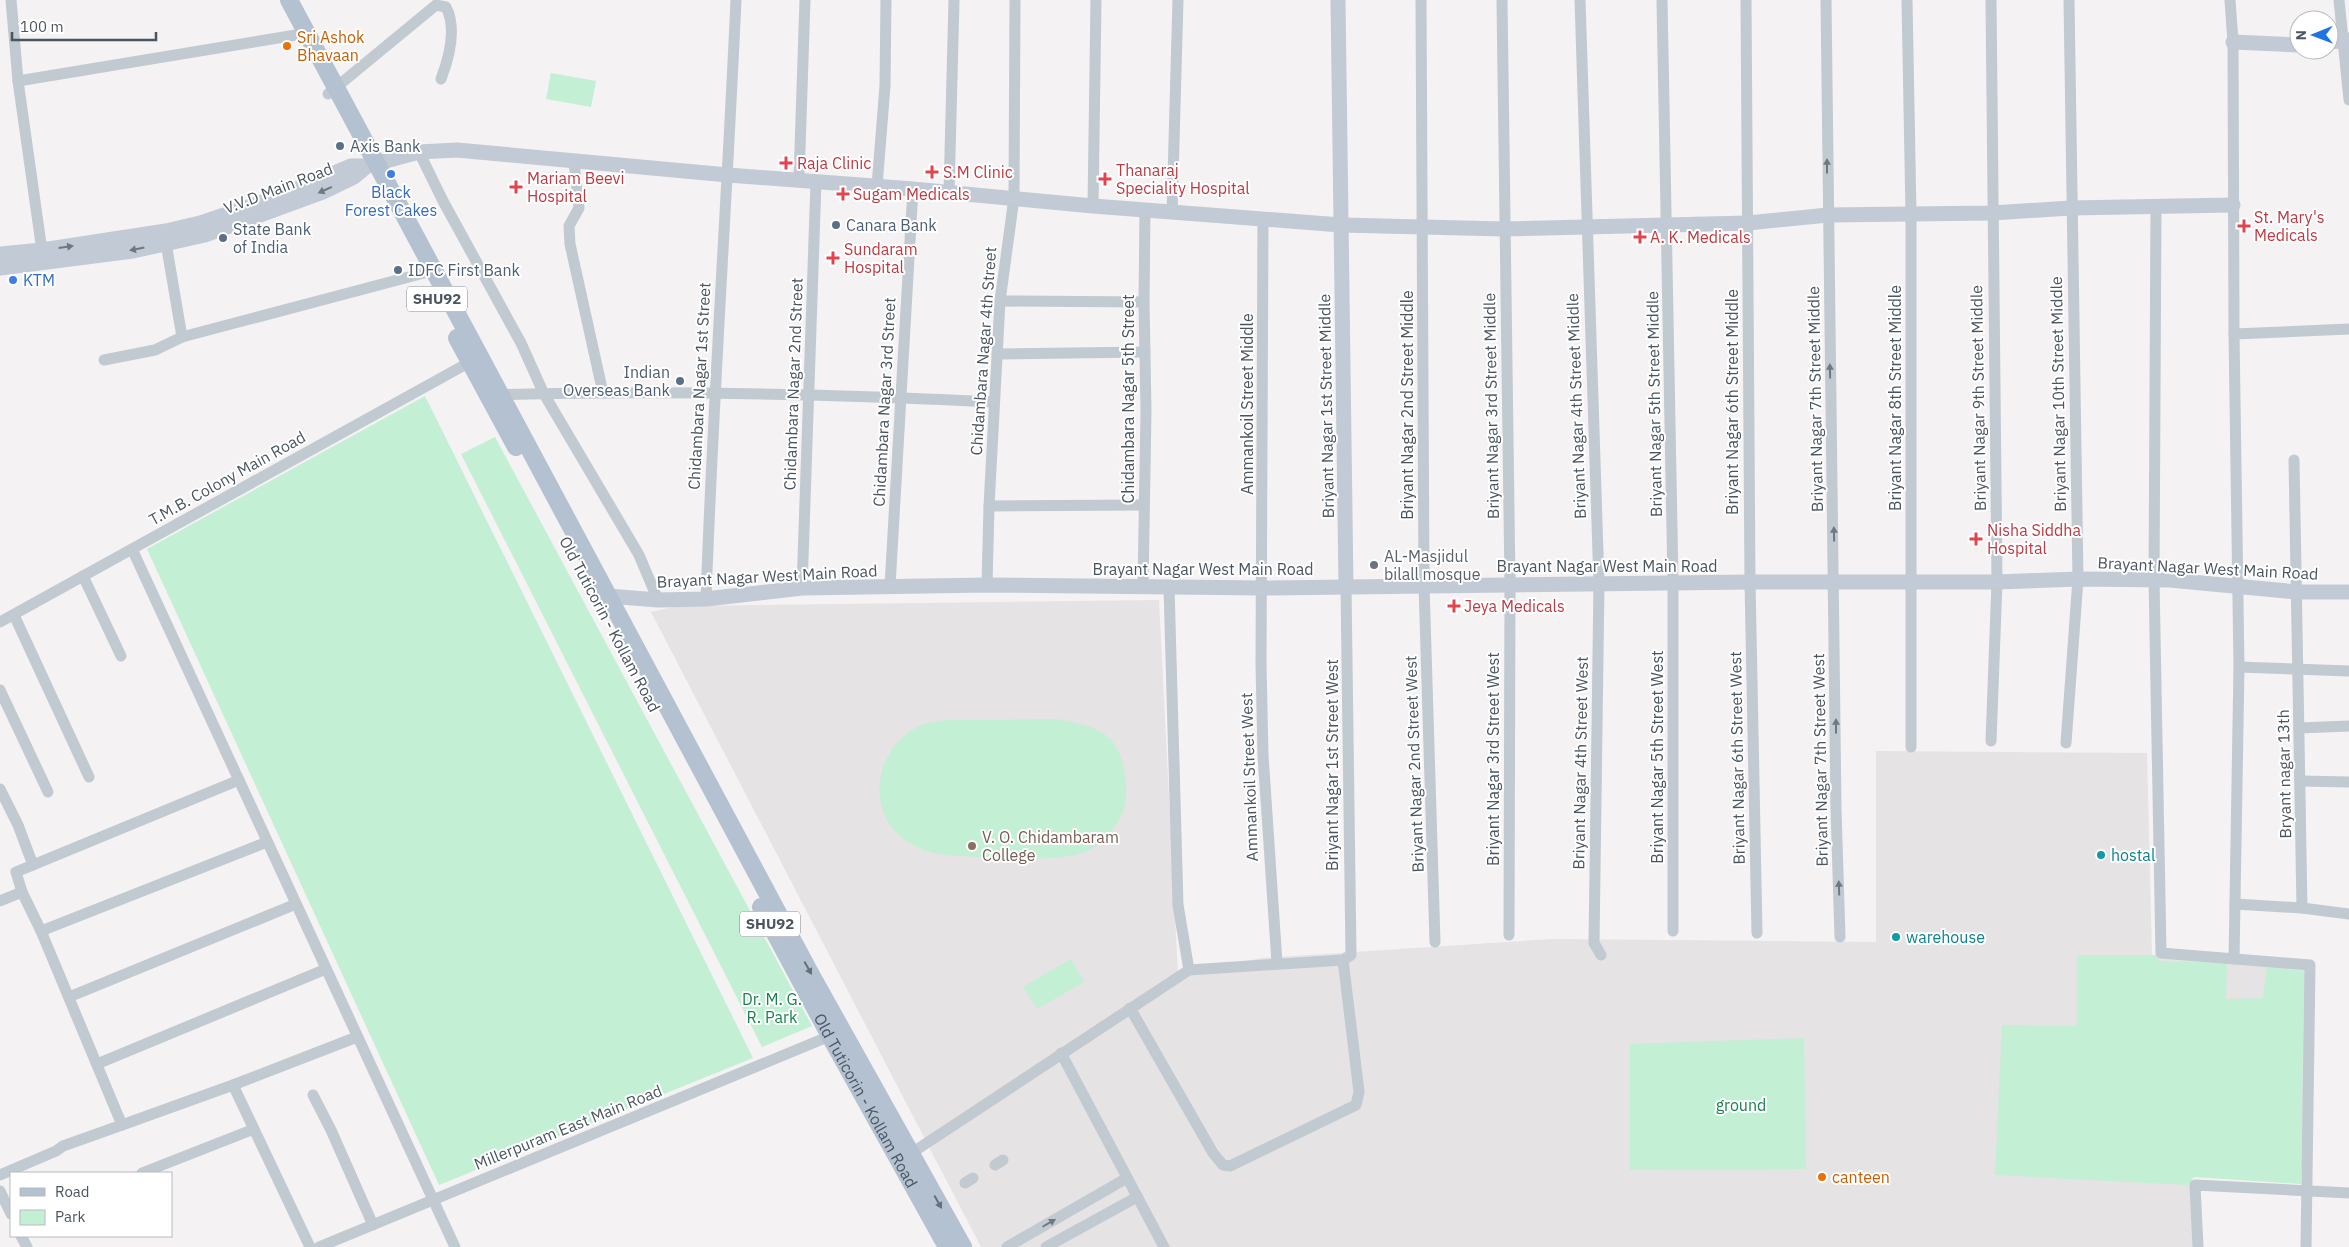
<svg xmlns="http://www.w3.org/2000/svg" width="2349" height="1247" viewBox="0 0 2349 1247" font-family="'IBM Plex Sans',sans-serif">
	<style>
		.education { fill: #e5e3e4 }
		.green { fill: #c3efd4 }
		.lines { fill: none; stroke-linecap: round; stroke-linejoin: round }
		.street { stroke: #c1c9d1; stroke-width: 11 }
		.secondary { stroke: #c1cad5; stroke-width: 15 }
		.primary { stroke: #b3c1d0; stroke-width: 18 }
		.oneway { fill: #6e7882 }
		.oneway2 { fill: #6e7883 }
		.oneway3 { fill: #64707c }
		.food-dot { fill: #e8710a; stroke: #fff; stroke-width: 2 }
		.service-dot { fill: #5c6f8a; stroke: #fff; stroke-width: 2 }
		.health-dot { fill: #e0444e; stroke: #fff; stroke-width: 2 }
		.shop-dot { fill: #3f7fe0; stroke: #fff; stroke-width: 2 }
		.worship-dot { fill: #6b7280; stroke: #fff; stroke-width: 2 }
		.education-dot { fill: #8d6e63; stroke: #fff; stroke-width: 2 }
		.culture-dot { fill: #0f9aa8; stroke: #fff; stroke-width: 2 }
		.labels { text-anchor: middle; stroke-width: 4; stroke-linejoin: round; paint-order: stroke }
		.shield { fill: #fff; stroke: #808890; stroke-width: 1 }
		.shield-label { font-size: 15px; font-weight: bold; fill: #4a5560 }
		.food-label { font-size: 16px; fill: #c56008; stroke: #fff; text-anchor: start }
		.service-label { font-size: 16px; fill: #4e5e75; stroke: #fff; text-anchor: start }
		.health-label { font-size: 16px; fill: #be3a42; stroke: #fff; text-anchor: start }
		.street-label { font-size: 16px; fill: #4a5560; stroke: #fff }
		.shop-label { font-size: 16px; fill: #366cbe; stroke: #fff }
		.worship-label { font-size: 16px; fill: #5b616d; stroke: #fff; text-anchor: start }
		.education-label { font-size: 16px; fill: #785e54; stroke: #fff; text-anchor: start }
		.culture-label { font-size: 16px; fill: #0d838f; stroke: #fff; text-anchor: start }
		.park-label { font-size: 16px; fill: #1a824e; stroke: #fff }
	</style>
	<rect width="100%" height="100%" fill="#f4f2f2"/>
	<path class="education" d="M1159,600L1178,975L1262,958L1552,939L1876,942V751L2147,753L2152,956L2306,967L2302,1171L2192,1174L2193,1247H981L651,612L677,606Z"/>
	<g class="green">
		<path d="M551,73L596,81L591,107L546,99Z"/>
		<path d="M425,396L753,1058L439,1185L147,549Z"/>
		<path d="M495,437L812,1026L762,1047L461,454Z"/>
		<path d="M1057,719C1075,723 1092,725 1107,736C1125,750 1131,793 1122,814C1115,829 1104,842 1090,850C1063,864 994,857 962,856C939,856 917,851 899,835C863,802 880,739 925,724C939,719 958,720 974,720C1001,720 1029,719 1057,719Z"/>
		<path d="M2077,955H2156L2158,961L2227,963L2226,999L2263,998L2267,967L2304,971L2301,1184L2194,1177L2187,1185L1995,1175L2002,1025L2077,1026Z"/>
		<path d="M1071,959L1084,982L1037,1009L1023,987Z"/>
		<path d="M1804,1038L1806,1169L1630,1170V1044Z"/>
	</g>
	<g class="lines">
		<g class="street">
			<path d="M11,0L18,81L43,258"/>
			<path d="M1421,0L1424,585L1435,942"/>
			<path d="M1502,0L1510,584L1509,935"/>
			<path d="M1580,0L1599,584L1594,943L1601,955"/>
			<path d="M1662,0L1673,583V931"/>
			<path d="M1746,0L1750,582L1757,933"/>
			<path d="M1826,0L1836,809L1840,937"/>
			<path d="M1907,0L1911,214V747"/>
			<path d="M2230,0L2233,42L2234,334L2239,667L2234,959"/>
			<path d="M2339,0L2349,100"/>
			<path d="M18,81L296,35"/>
			<path d="M328,94L436,5L446,7C457,28 449,58 441,79"/>
			<path d="M419,152L443,201L521,343L544,394L639,555L658,600"/>
			<path d="M574,162L579,208L569,226L570,244L603,393"/>
			<path d="M799,179L805,0"/>
			<path d="M877,186L885,86L886,0"/>
			<path d="M949,192L954,0"/>
			<path d="M1093,206L1096,0"/>
			<path d="M2156,207L2154,580L2161,953L2310,965L2306,1247"/>
			<path d="M1172,213L1178,0"/>
			<path d="M1263,219L1261,664L1263,755L1277,963"/>
			<path d="M1000,301L1144,302"/>
			<path d="M2234,334L2349,329"/>
			<path d="M182,337L424,273"/>
			<path d="M997,354L1145,352"/>
			<path d="M104,360L155,350L182,337L166,243"/>
			<path d="M494,395C661,390 828,394 994,402"/>
			<path d="M2294,460L2302,908L2349,914"/>
			<path d="M989,506L1144,505"/>
			<path d="M132,549L455,1247"/>
			<path d="M83,576L121,656"/>
			<path d="M987,585L989,506L1000,301L1014,198L1015,0"/>
			<path d="M890,586L913,189"/>
			<path d="M1169,587L1178,905L1189,970"/>
			<path d="M802,588L816,182"/>
			<path d="M1143,588L1146,411L1144,302L1145,210"/>
			<path d="M706,599C713,399 727,200 736,0"/>
			<path d="M14,615L89,777"/>
			<path d="M0,622L470,362"/>
			<path d="M2239,667L2349,671"/>
			<path d="M0,690L48,792"/>
			<path d="M2299,728L2349,726"/>
			<path d="M1991,741L1997,582L1991,0"/>
			<path d="M2066,743L2078,579L2069,0"/>
			<path d="M239,780L16,872L22,892L41,931L122,1125L233,1085L357,1037"/>
			<path d="M2300,781L2349,782"/>
			<path d="M0,789L18,825L33,865"/>
			<path d="M0,901L22,892"/>
			<path d="M2235,904L2302,908"/>
			<path d="M41,931L267,842"/>
			<path d="M69,997L296,904"/>
			<path d="M1130,1008L1213,1153L1223,1165L1230,1166L1356,1105L1359,1092L1343,960"/>
			<path d="M1061,1053L1164,1247"/>
			<path d="M97,1064L326,969"/>
			<path d="M233,1085L310,1247"/>
			<path d="M313,1095L331,1130L373,1225"/>
			<path d="M907,1156L1189,970L1343,960L1351,955L1346,587"/>
			<path d="M995,1165L1003,1160"/>
			<path d="M142,1173L254,1129"/>
			<path d="M0,1175L56,1151L63,1146L122,1125"/>
			<path d="M965,1183L973,1178"/>
			<path d="M0,1191L11,1214"/>
			<path d="M21,1236L27,1247"/>
			<path d="M319,1247L830,1036"/>
			<path d="M1007,1247L1127,1178"/>
			<path d="M1046,1247L1137,1197"/>
			<path d="M2198,1247L2195,1185L2349,1193"/>
		</g>
		<g class="secondary">
			<path d="M1338,0L1346,587"/>
			<path d="M2233,42L2299,45"/>
			<path d="M2329,42L2349,40"/>
			<path d="M0,254L42,250L166,231L200,223L283,195L351,166H367L419,152L457,150L728,175L913,189L1093,206L1341,225L1504,229L1748,223L1828,215L1992,213L2071,208L2233,205"/>
			<path d="M0,268L133,251L205,235L323,192L354,177L367,166"/>
			<path d="M596,598L608,596L658,600L706,599L802,588L987,585L1263,588L1750,582H1997L2078,579L2170,580L2297,592H2349"/>
		</g>
		<g class="primary">
			<path d="M289,0L810,973L963,1247"/>
			<path d="M457,338L516,447"/>
			<path id="s1" d="M761,907L830,1036L947,1247"/>
		</g>
	</g>
	<defs><path id="oneway-solid" d="M-6-.8H1V-3.2L6.5 0L1 3.2V.8H-6Z" transform="scale(1.25)"/></defs>
	<g class="oneway">
		<use href="#oneway-solid" transform="translate(1827 166) rotate(-90)"/>
		<use href="#oneway-solid" transform="translate(1830 371) rotate(-91)"/>
		<use href="#oneway-solid" transform="translate(1834 534) rotate(-91)"/>
		<use href="#oneway-solid" transform="translate(1836 726) rotate(-90)"/>
		<use href="#oneway-solid" transform="translate(1839 888) rotate(-92)"/>
		<use href="#oneway-solid" transform="translate(1049 1223) rotate(-30)"/>
	</g>
	<g class="oneway2">
		<use href="#oneway-solid" transform="translate(325 190) rotate(156)"/>
		<use href="#oneway-solid" transform="translate(66 247) rotate(-8)"/>
		<use href="#oneway-solid" transform="translate(137 249) rotate(169)"/>
	</g>
	<g class="oneway3">
		<use href="#oneway-solid" transform="translate(808 968) rotate(61)"/>
		<use href="#oneway-solid" transform="translate(938 1202) rotate(61)"/>
	</g>
	<g class="food-dot">
		<circle cx="287" cy="46" r="5"/>
		<circle cx="1822" cy="1177" r="5"/>
	</g>
	<g class="service-dot">
		<circle cx="340" cy="146" r="5"/>
		<circle cx="836" cy="225" r="5"/>
		<circle cx="223" cy="238" r="5"/>
		<circle cx="398" cy="270" r="5"/>
		<circle cx="680" cy="381" r="5"/>
	</g>
	<g class="health-dot">
		<path d="M783.5 155.5h5v5h5v5h-5v5h-5v-5h-5v-5h5z"/>
		<path d="M929.5 164.5h5v5h5v5h-5v5h-5v-5h-5v-5h5z"/>
		<path d="M1102.5 171.5h5v5h5v5h-5v5h-5v-5h-5v-5h5z"/>
		<path d="M513.5 179.5h5v5h5v5h-5v5h-5v-5h-5v-5h5z"/>
		<path d="M840.5 186.5h5v5h5v5h-5v5h-5v-5h-5v-5h5z"/>
		<path d="M2241.5 218.5h5v5h5v5h-5v5h-5v-5h-5v-5h5z"/>
		<path d="M1637.5 229.5h5v5h5v5h-5v5h-5v-5h-5v-5h5z"/>
		<path d="M830.5 250.5h5v5h5v5h-5v5h-5v-5h-5v-5h5z"/>
		<path d="M1973.5 531.5h5v5h5v5h-5v5h-5v-5h-5v-5h5z"/>
		<path d="M1451.5 598.5h5v5h5v5h-5v5h-5v-5h-5v-5h5z"/>
	</g>
	<g class="shop-dot">
		<circle cx="391" cy="174" r="5"/>
		<circle cx="13" cy="280" r="5"/>
	</g>
	<circle class="worship-dot" cx="1374" cy="565" r="5"/>
	<circle class="education-dot" cx="972" cy="846" r="5"/>
	<g class="culture-dot">
		<circle cx="2101" cy="855" r="5"/>
		<circle cx="1896" cy="937" r="5"/>
	</g>
	<g class="labels">
		<g class="shield">
			<rect x="407" y="286.5" width="60" height="25" rx="4"/>
			<rect x="740" y="911.5" width="60" height="25" rx="4"/>
		</g>
		<g class="shield-label">
			<text x="437" y="304">SHU92</text>
			<text x="770" y="929">SHU92</text>
		</g>
		<g class="food-label">
			<text x="297" y="43">Sri Ashok<tspan x="297" dy="18">Bhavaan</tspan></text>
			<text x="1832" y="1183">canteen</text>
		</g>
		<g class="service-label">
			<text x="350" y="152">Axis Bank</text>
			<text x="846" y="231">Canara Bank</text>
			<text x="233" y="235">State Bank<tspan x="233" dy="18">of India</tspan></text>
			<text x="408" y="276">IDFC First Bank</text>
			<text x="670" y="378" text-anchor="end">Indian<tspan x="670" dy="18">Overseas Bank</tspan></text>
		</g>
		<g class="health-label">
			<text x="797" y="169">Raja Clinic</text>
			<text x="1116" y="176">Thanaraj<tspan x="1116" dy="18">Speciality Hospital</tspan></text>
			<text x="943" y="178">S.M Clinic</text>
			<text x="527" y="184">Mariam Beevi<tspan x="527" dy="18">Hospital</tspan></text>
			<text x="853" y="200">Sugam Medicals</text>
			<text x="2254" y="223">St. Mary's<tspan x="2254" dy="18">Medicals</tspan></text>
			<text x="1650" y="243">A. K. Medicals</text>
			<text x="844" y="255">Sundaram<tspan x="844" dy="18">Hospital</tspan></text>
			<text x="1987" y="536">Nisha Siddha<tspan x="1987" dy="18">Hospital</tspan></text>
			<text x="1464" y="612">Jeya Medicals</text>
		</g>
		<g class="street-label">
			<text transform="translate(278 188) rotate(-21)" y="6">V.V.D Main Road</text>
			<text transform="translate(983 351) rotate(-86)" y="6">Chidambara Nagar 4th Street</text>
			<text transform="translate(793 384) rotate(-88)" y="6">Chidambara Nagar 2nd Street</text>
			<text transform="translate(699 386) rotate(-87)" y="6">Chidambara Nagar 1st Street</text>
			<text transform="translate(2058 394) rotate(-91)" y="6">Briyant Nagar 10th Street Middle</text>
			<text transform="translate(1895 398) rotate(-90)" y="6">Briyant Nagar 8th Street Middle</text>
			<text transform="translate(1978 398) rotate(-91)" y="6">Briyant Nagar 9th Street Middle</text>
			<text transform="translate(1128 399) rotate(-90)" y="6">Chidambara Nagar 5th Street</text>
			<text transform="translate(1815 399) rotate(-91)" y="6">Briyant Nagar 7th Street Middle</text>
			<text transform="translate(884 402) rotate(-87)" y="6">Chidambara Nagar 3rd Street</text>
			<text transform="translate(1732 402) rotate(-90)" y="6">Briyant Nagar 6th Street Middle</text>
			<text transform="translate(1247 404) rotate(-90)" y="6">Ammankoil Street Middle</text>
			<text transform="translate(1654 404) rotate(-91)" y="6">Briyant Nagar 5th Street Middle</text>
			<text transform="translate(1407 405) rotate(-90)" y="6">Briyant Nagar 2nd Street Middle</text>
			<text transform="translate(1326 406) rotate(-91)" y="6">Briyant Nagar 1st Street Middle</text>
			<text transform="translate(1491 406) rotate(-91)" y="6">Briyant Nagar 3rd Street Middle</text>
			<text transform="translate(1576 406) rotate(-92)" y="6">Briyant Nagar 4th Street Middle</text>
			<text transform="translate(227 478) rotate(-29)" y="6">T.M.B. Colony Main Road</text>
			<text x="1607" y="572">Brayant Nagar West Main Road</text>
			<text transform="translate(2208 568) rotate(3)" y="6">Brayant Nagar West Main Road</text>
			<text x="1203" y="575">Brayant Nagar West Main Road</text>
			<text transform="translate(767 576) rotate(-3)" y="6">Brayant Nagar West Main Road</text>
			<text transform="translate(610 624) rotate(62)" y="6">Old Tuticorin - Kollam Road</text>
			<text transform="translate(1657 757) rotate(-90)" y="6">Briyant Nagar 5th Street West</text>
			<text transform="translate(1737 758) rotate(-91)" y="6">Briyant Nagar 6th Street West</text>
			<text transform="translate(1493 759) rotate(-90)" y="6">Briyant Nagar 3rd Street West</text>
			<text transform="translate(1820 760) rotate(-91)" y="6">Briyant Nagar 7th Street West</text>
			<text transform="translate(1580 763) rotate(-89)" y="6">Briyant Nagar 4th Street West</text>
			<text transform="translate(1414 764) rotate(-92)" y="6">Briyant Nagar 2nd Street West</text>
			<text transform="translate(1332 765) rotate(-90)" y="6">Briyant Nagar 1st Street West</text>
			<text transform="translate(2284 774) rotate(-91)" y="6">Bryant nagar 13th</text>
			<text transform="translate(1249 777) rotate(-92)" y="6">Ammankoil Street West</text>
			<text dy="6" stroke="none"><textPath href="#s1" startOffset="220">Old Tuticorin - Kollam Road</textPath></text>
			<text transform="translate(568 1127) rotate(-22)" y="6">Millerpuram East Main Road</text>
		</g>
		<g class="shop-label">
			<text x="391" y="198">Black<tspan x="391" dy="18">Forest Cakes</tspan></text>
			<text x="23" y="286" text-anchor="start">KTM</text>
		</g>
		<g class="worship-label">
			<text x="1384" y="562">AL-Masjidul<tspan x="1384" dy="18">bilall mosque</tspan></text>
		</g>
		<g class="education-label">
			<text x="982" y="843">V. O. Chidambaram<tspan x="982" dy="18">College</tspan></text>
		</g>
		<g class="culture-label">
			<text x="2111" y="861">hostal</text>
			<text x="1906" y="943">warehouse</text>
		</g>
		<g class="park-label">
			<text x="772" y="1005">Dr. M. G.<tspan x="772" dy="18">R. Park</tspan></text>
			<text x="1741" y="1111">ground</text>
		</g>
	</g>
	<rect x="10" y="1172" width="162" height="65" fill="#ffffff" stroke="#b7bbbf"/>
	<rect x="20" y="1188" width="25" height="8" fill="#b3c1d0" stroke="#b7bbbf"/>
	<text x="55" y="1197" font-size="15" fill="#4a5560">Road</text>
	<rect x="20" y="1210" width="25" height="15" fill="#c3efd4" stroke="#b7bbbf"/>
	<text x="55" y="1222" font-size="15" fill="#4a5560">Park</text>
	<g transform="translate(2314 35) rotate(269)"><circle r="24" fill="#ffffff" stroke="#b7bbbf"/>
	<path d="M0-4L9 19L0 12L-9 19Z" fill="#1f74e2"/>
	<text y="-8" font-size="14" font-weight="bold" text-anchor="middle" fill="#4a5560">N</text>
	</g>
	<path d="M12 32v8h144v-8" fill="none" stroke="#4a5560" stroke-width="2.5"/>
	<text x="20" y="32" font-size="15" fill="#4a5560" stroke="#ffffff" stroke-width="4" paint-order="stroke">100 m</text>
</svg>
